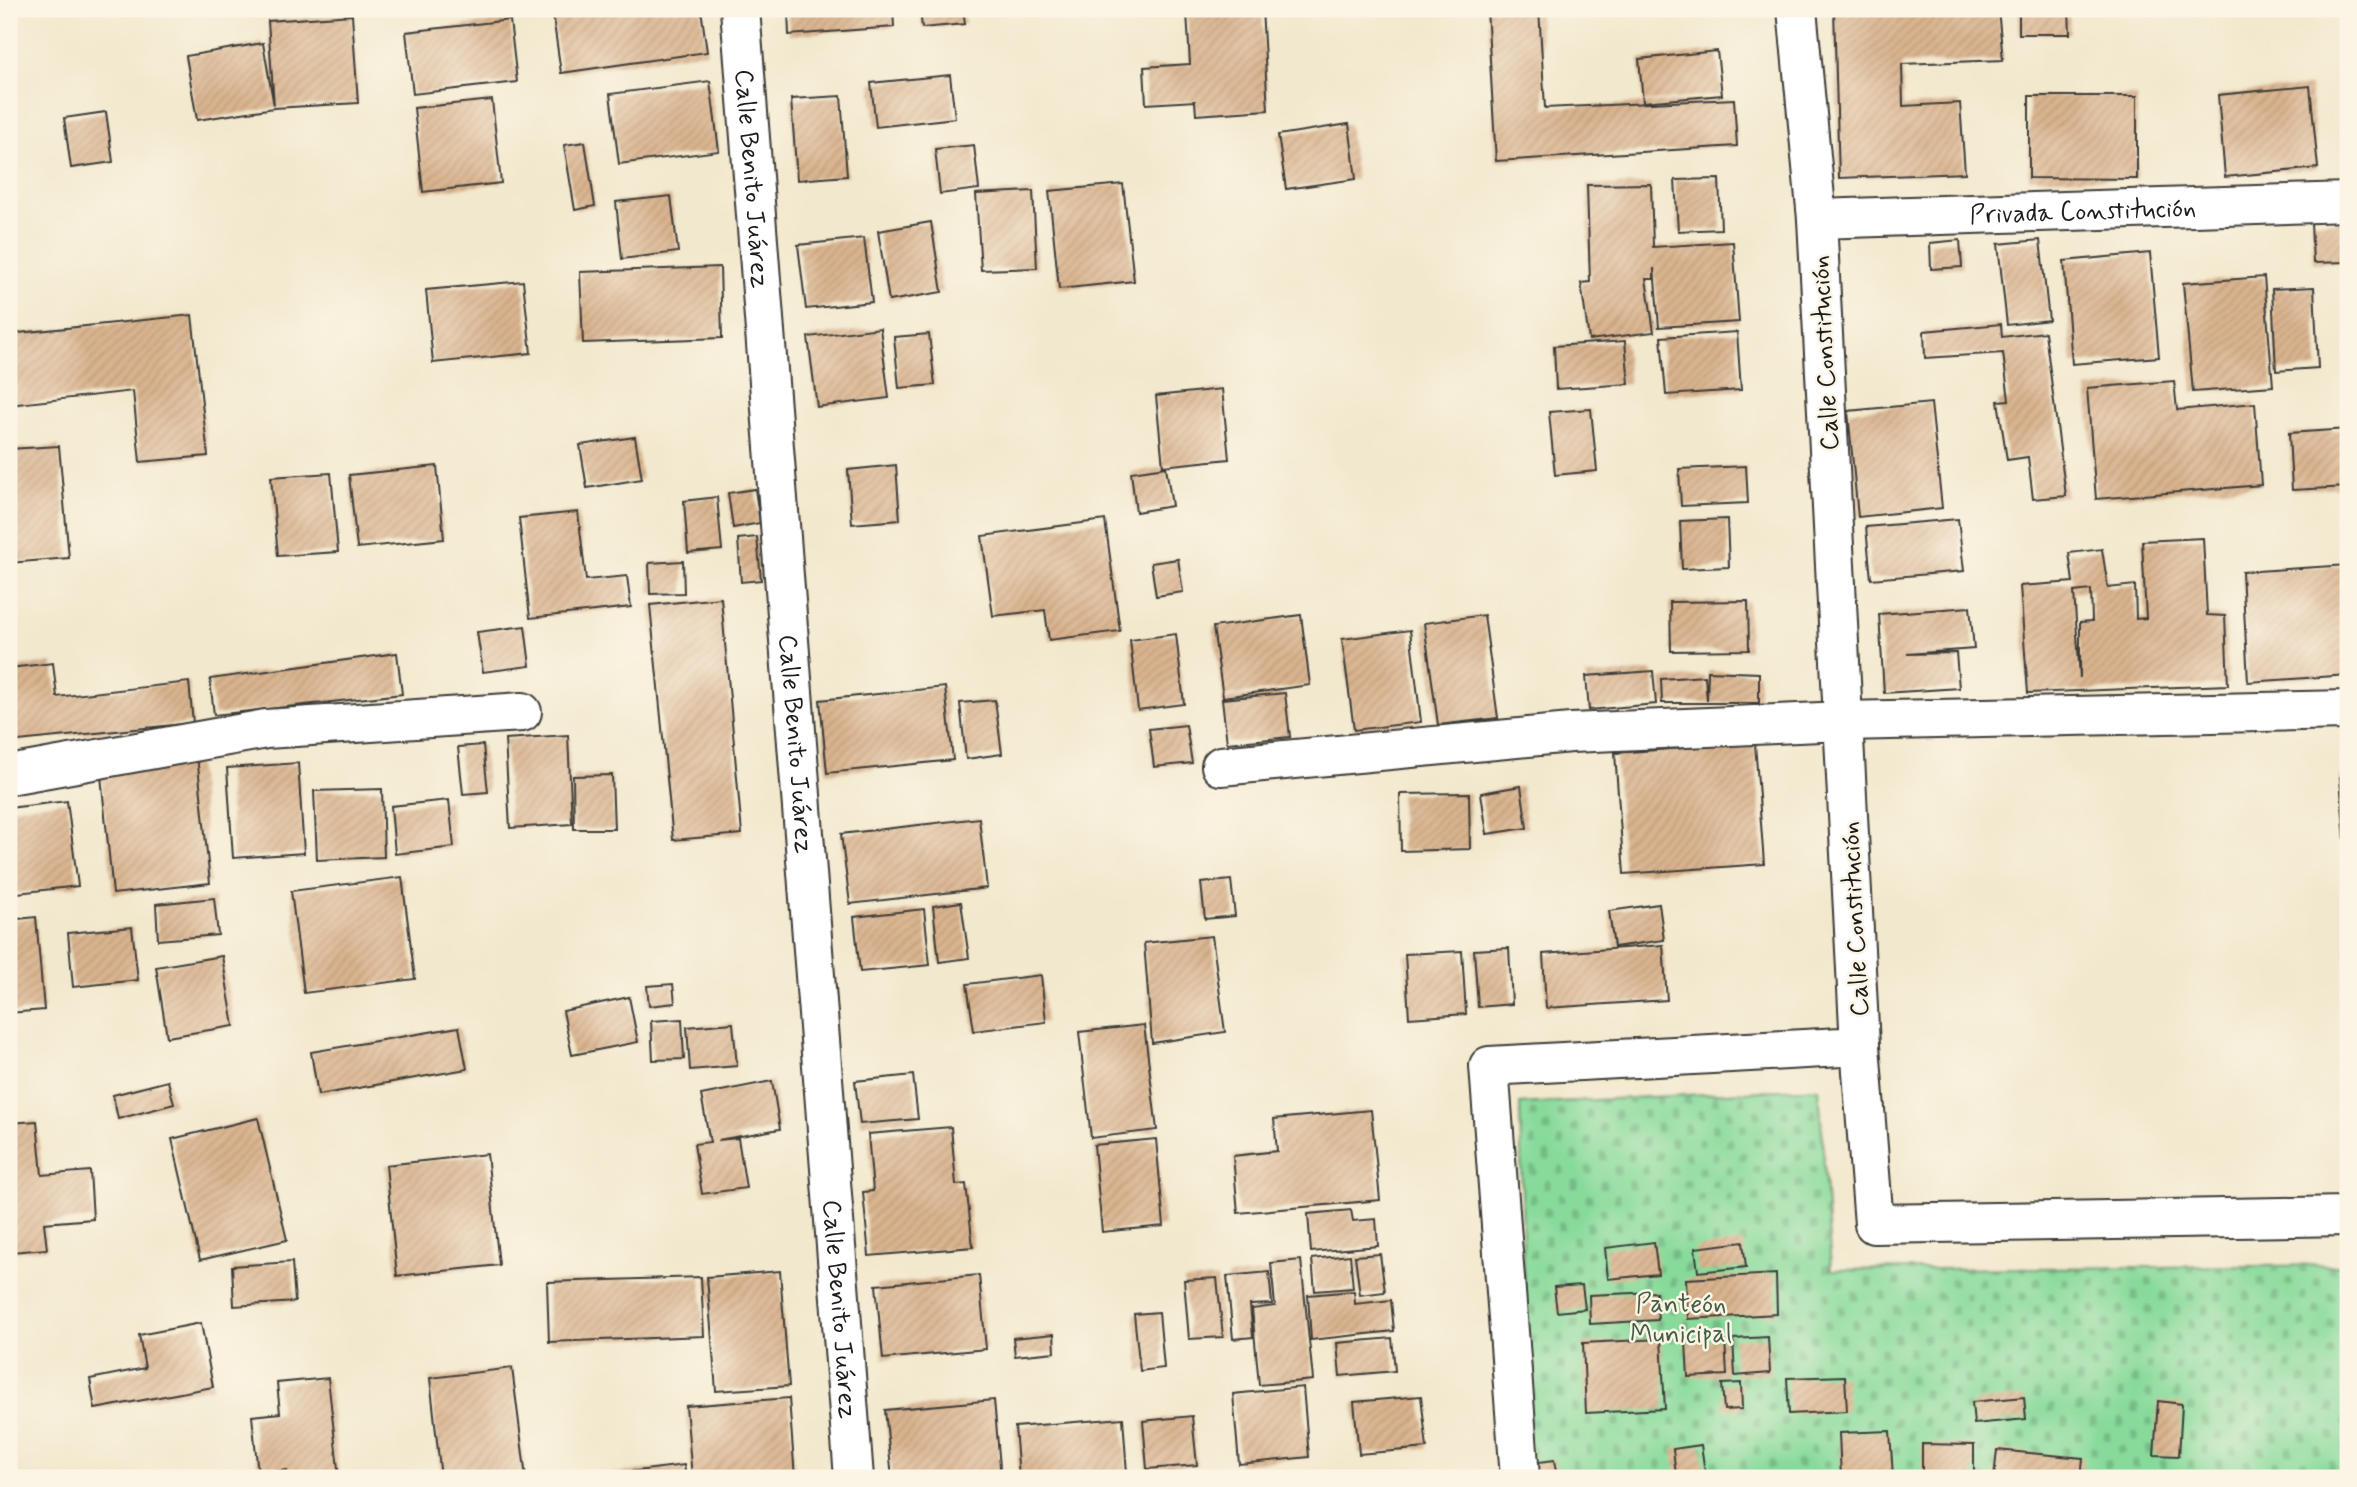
<svg xmlns="http://www.w3.org/2000/svg" width="2357" height="1487" viewBox="0 0 2357 1487" font-family="Mynerve,sans-serif">
	<style>
		.cemetery { fill: url(#cemetery-stones); stroke: #527b5c; stroke-width: 2 }
		.building { fill: url(#building-hatch); fill-rule: evenodd }
		.lines { fill: none; stroke-linecap: round; stroke-linejoin: round }
		.minor-casing { stroke: #3c3b37; stroke-width: 42 }
		.minor { stroke: #fff; stroke-width: 38 }
		.labels { text-anchor: middle; stroke-width: 5; stroke-linejoin: round; paint-order: stroke }
		.street-label { font-size: 26px; fill: #1c1c1c; stroke: #fcf5e5 }
		.park-label { font-size: 26px; fill: #425e48; stroke: #fcf5e5 }
	</style>
	<defs>
		<pattern id="cemetery-stones" width="16" height="16" patternUnits="userSpaceOnUse" patternTransform="scale(1.75)"><rect width="16" height="16" fill="#88da9b"/><path d="M2 7V4a2 2 0 0 1 4 0v3zM10 15v-3a2 2 0 0 1 4 0v3z" fill="#75ba85"/></pattern>
		<pattern id="building-hatch" width="6" height="6" patternUnits="userSpaceOnUse" patternTransform="scale(1.75)"><rect width="6" height="6" fill="#dab48f"/><path d="M-1 1l2-2M0 6l6-6M5 7l2-2" fill="none" stroke="#ba9a7b"/></pattern>
	</defs>
	<rect width="100%" height="100%" fill="#fcf5e5"/>
	<filter id="ink" filterUnits="userSpaceOnUse"><feTurbulence type="fractalNoise" baseFrequency=".0143" numOctaves="2"/><feDisplacementMap in="SourceGraphic" scale="14" xChannelSelector="R" yChannelSelector="G"/><feConvolveMatrix kernelMatrix="1 2 1 2 8 2 1 2 1" color-interpolation-filters="sRGB"/></filter>
	<filter id="wash" filterUnits="userSpaceOnUse"><feTurbulence type="fractalNoise" baseFrequency=".00686" numOctaves="4" result="noise"/><feDisplacementMap in="SourceGraphic" scale="28" xChannelSelector="R" yChannelSelector="G"/><feGaussianBlur stdDeviation="1.57" result="paint"/><feColorMatrix in="noise" values="0 0 0 0 0 0 0 0 0 0 0 0 0 0 0 0 0 1.4 0 .05"/><feComposite in="paint" operator="in"/></filter>
	<g filter="url(#wash)">
		<rect width="100%" height="100%" fill="#f2e8cd"/>
		<path class="cemetery" d="M1819,1088L1831,1270L2348,1265V1478H1528L1520,1104Z"/>
		<g id="blocks">
			<g class="building">
				<path d="M552,9H701L707,52L561,73Z"/>
				<path d="M788,9H893L894,27L789,35Z"/>
				<path d="M920,9H963L965,24L922,28Z"/>
				<path d="M1262,9L1268,110L1196,115L1195,101L1146,104L1144,67L1190,64L1187,12Z"/>
				<path d="M1487,9H1539L1545,108L1734,99L1737,146L1496,161Z"/>
				<path d="M1834,9H1998L2003,60L1902,64L1903,106L1960,103L1965,173L1839,178Z"/>
				<path d="M2019,9H2069L2070,34H2019Z"/>
				<path d="M352,15L358,103L274,108L197,120L186,56L263,43L274,106L268,21Z"/>
				<path d="M510,20L517,82L413,94L406,32Z"/>
				<path d="M1717,51L1722,95L1643,102L1639,59Z"/>
				<path d="M950,75L955,118L876,127L871,83Z"/>
				<path d="M710,81L719,151L619,164L610,94Z"/>
				<path d="M2310,86L2318,168L2225,177L2218,95Z"/>
				<path d="M841,96L847,176L797,180L791,99Z"/>
				<path d="M2029,96H2137V179L2029,178Z"/>
				<path d="M492,100L501,183L423,192L414,108Z"/>
				<path d="M106,112L113,162L71,168L64,118Z"/>
				<path d="M1349,124L1356,179L1286,189L1278,135Z"/>
				<path d="M585,142L595,206L575,210L564,145Z"/>
				<path d="M974,145L979,189L940,194L935,149Z"/>
				<path d="M1719,179L1721,229L1678,231L1675,180Z"/>
				<path d="M1123,184L1134,281L1059,289L1049,191Z"/>
				<path d="M1651,184L1653,247L1733,242L1739,322L1659,327L1654,268V279H1646L1654,332L1589,340L1581,283L1590,282L1587,185Z"/>
				<path d="M1033,191L1037,268L981,270L976,194Z"/>
				<path d="M671,196L678,252L622,259L616,202Z"/>
				<path d="M2348,221V262L2313,263L2311,222Z"/>
				<path d="M931,222L942,292L889,301L878,231Z"/>
				<path d="M864,238L872,302L806,309L798,245Z"/>
				<path d="M1960,240L1962,267L1931,269L1930,243Z"/>
				<path d="M2040,240L2049,320L2007,325L1998,244Z"/>
				<path d="M2150,253L2159,357L2072,364L2064,261Z"/>
				<path d="M720,267L722,338L583,343L580,272Z"/>
				<path d="M2264,277L2273,386L2193,392L2183,283Z"/>
				<path d="M523,281L531,353L433,363L426,290Z"/>
				<path d="M2314,287L2318,368L2276,371L2272,289Z"/>
				<path d="M192,315L208,456L140,462L133,391L9,405V334Z"/>
				<path d="M2001,324L2002,337L2045,332L2066,496L2033,499L2028,457L2007,460L1998,401L2009,400L2003,353L1925,358L1924,331Z"/>
				<path d="M880,328L889,398L817,407L808,337Z"/>
				<path d="M1737,332L1741,390L1666,395L1661,337Z"/>
				<path d="M929,334L935,385L899,388L894,337Z"/>
				<path d="M1625,341L1629,384L1556,389L1554,346Z"/>
				<path d="M2174,381L2177,410L2255,403L2261,485L2096,499L2087,388Z"/>
				<path d="M1222,389L1229,459L1163,466L1156,396Z"/>
				<path d="M1931,403L1942,508L1858,517L1848,411Z"/>
				<path d="M1591,409L1597,471L1555,475L1549,412Z"/>
				<path d="M2348,429V487L2292,490L2289,433Z"/>
				<path d="M635,437L642,479L587,488L580,445Z"/>
				<path d="M59,446L69,558L9,563V449Z"/>
				<path d="M896,465L900,520L852,524L848,470Z"/>
				<path d="M437,466L444,539L357,548L349,475Z"/>
				<path d="M1746,466L1748,503L1681,506L1679,469Z"/>
				<path d="M1166,467L1172,506L1136,512L1131,472Z"/>
				<path d="M331,473L338,552L278,556L271,477Z"/>
				<path d="M755,489L760,523L733,528L728,493Z"/>
				<path d="M717,497L722,550L688,553L684,501Z"/>
				<path d="M578,512L586,580L627,576L631,607L530,618L519,518Z"/>
				<path d="M1727,519L1729,567L1682,569L1680,521Z"/>
				<path d="M1958,519L1964,571L1871,579L1866,527Z"/>
				<path d="M1105,520L1120,631L1049,640L1045,610L993,616L982,536Z"/>
				<path d="M757,537L761,580L741,582L738,539Z"/>
				<path d="M2203,538L2207,615L2225,616L2228,685L2028,693L2020,586L2073,582L2069,553L2102,549L2108,588L2135,585L2136,619L2146,618L2142,541ZM2091,590L2092,621L2080,622V678L2074,592Z"/>
				<path d="M1178,559L1183,592L1156,596L1151,563Z"/>
				<path d="M683,561L684,593L650,594L649,563Z"/>
				<path d="M2348,565V675L2248,682L2242,572Z"/>
				<path d="M721,598L742,834L673,840L650,605Z"/>
				<path d="M1748,601L1749,650L1671,651L1670,602Z"/>
				<path d="M1970,607L1974,649L1907,654L1956,653L1959,688L1884,693L1879,614Z"/>
				<path d="M1301,615L1310,685L1223,697L1213,627Z"/>
				<path d="M1484,615L1498,718L1438,725L1424,623Z"/>
				<path d="M525,626L530,666L483,672L477,632Z"/>
				<path d="M1410,630L1421,722L1354,730L1342,639Z"/>
				<path d="M1176,634L1184,704L1138,710L1130,640Z"/>
				<path d="M397,653L402,694L214,715L210,679Z"/>
				<path d="M53,663L57,697L189,682L193,723L9,742V668Z"/>
				<path d="M1653,671L1656,704L1589,710L1586,676Z"/>
				<path d="M1708,671L1759,673V703H1662L1661,679L1705,676L1707,701Z"/>
				<path d="M945,687L953,760L827,773L820,700Z"/>
				<path d="M1285,693L1290,737L1227,743L1222,699Z"/>
				<path d="M995,700L1002,754L966,759L960,703Z"/>
				<path d="M1186,725L1192,763L1154,767L1149,729Z"/>
				<path d="M568,735L572,824L510,828L505,739Z"/>
				<path d="M1755,743L1764,864L1624,874L1615,753Z"/>
				<path d="M483,745L488,792L463,794L458,747Z"/>
				<path d="M197,755L210,883L113,894L100,766Z"/>
				<path d="M298,763L304,853L233,858L227,768Z"/>
				<path d="M612,775L614,829H574L573,776Z"/>
				<path d="M2348,776V854H2346L2340,777Z"/>
				<path d="M1521,786L1527,828L1487,834L1481,793Z"/>
				<path d="M382,789L384,857L317,860L314,791Z"/>
				<path d="M1469,793L1470,849L1401,851L1400,794Z"/>
				<path d="M449,800L454,847L395,854L391,806Z"/>
				<path d="M67,801L78,886L9,894V808Z"/>
				<path d="M979,818L987,888L850,904L841,834Z"/>
				<path d="M402,877L415,979L304,993L291,891Z"/>
				<path d="M1231,880L1235,916L1205,919L1201,883Z"/>
				<path d="M214,898L218,935L158,940L156,904Z"/>
				<path d="M961,902L969,958L939,962L933,906Z"/>
				<path d="M1659,904L1664,940L1614,947L1609,911Z"/>
				<path d="M924,909L930,965L860,972L854,917Z"/>
				<path d="M36,917L44,1010L9,1013V920Z"/>
				<path d="M132,927L138,980L73,987L68,933Z"/>
				<path d="M1212,936L1225,1032L1152,1043L1144,943Z"/>
				<path d="M1663,945L1667,1000L1546,1008L1543,954Z"/>
				<path d="M1509,948L1512,1004L1478,1007L1474,950Z"/>
				<path d="M1462,951L1466,1014L1409,1018L1405,954Z"/>
				<path d="M222,956L234,1026L167,1037L156,967Z"/>
				<path d="M1041,975L1046,1022L974,1031L967,984Z"/>
				<path d="M673,984L675,1003L649,1006L647,986Z"/>
				<path d="M629,997L638,1042L572,1055L563,1011Z"/>
				<path d="M682,1019L684,1059L653,1060L651,1021Z"/>
				<path d="M733,1023L737,1066L690,1070L687,1027Z"/>
				<path d="M1144,1025L1157,1130L1091,1138L1079,1032Z"/>
				<path d="M459,1027L467,1069L318,1095L311,1052Z"/>
				<path d="M913,1075L918,1119L860,1124L855,1081Z"/>
				<path d="M168,1081L174,1104L118,1119L113,1095Z"/>
				<path d="M772,1081L780,1129L718,1140L738,1138L746,1188L702,1194L694,1144L710,1142L701,1095Z"/>
				<path d="M1371,1110L1380,1200L1238,1213L1233,1156L1277,1151L1274,1119Z"/>
				<path d="M258,1118L287,1240L200,1260L172,1139Z"/>
				<path d="M37,1121L42,1175L90,1171L93,1219L44,1223L47,1249L11,1252L9,1123Z"/>
				<path d="M951,1127L956,1185L966,1184L973,1247L869,1256L863,1192L873,1191L868,1134Z"/>
				<path d="M1156,1139L1164,1226L1102,1232L1094,1145Z"/>
				<path d="M487,1154L499,1265L397,1276L386,1165Z"/>
				<path d="M1351,1210L1353,1221L1376,1219L1378,1246L1311,1252L1308,1214Z"/>
				<path d="M1654,1242L1658,1274L1608,1279L1605,1248Z"/>
				<path d="M1743,1242L1746,1267L1698,1272L1695,1248Z"/>
				<path d="M1380,1254L1385,1292L1360,1295L1355,1256Z"/>
				<path d="M1350,1255L1353,1288L1315,1291L1312,1259Z"/>
				<path d="M1301,1260L1313,1380L1259,1385L1252,1309L1275,1306L1271,1263Z"/>
				<path d="M292,1262L295,1302L234,1306L232,1266Z"/>
				<path d="M780,1271L789,1386L716,1391L707,1277Z"/>
				<path d="M1269,1272L1272,1304L1250,1305L1253,1337L1233,1339L1227,1276Z"/>
				<path d="M1776,1274L1777,1314L1688,1319L1686,1279Z"/>
				<path d="M979,1275L986,1349L883,1359L876,1285Z"/>
				<path d="M701,1277L704,1336L549,1342L547,1282Z"/>
				<path d="M1217,1278L1223,1337L1189,1339L1184,1280Z"/>
				<path d="M1582,1285L1585,1309L1557,1312L1554,1287Z"/>
				<path d="M1354,1291L1355,1304L1391,1300L1394,1331L1311,1340L1308,1295Z"/>
				<path d="M1656,1292L1658,1320L1590,1324L1589,1295Z"/>
				<path d="M1159,1312L1164,1368L1140,1371L1134,1314Z"/>
				<path d="M201,1323L213,1387L95,1409L90,1379L145,1368L139,1335Z"/>
				<path d="M1054,1334L1055,1352L1015,1356L1013,1338Z"/>
				<path d="M1768,1337L1770,1373L1735,1376L1733,1339Z"/>
				<path d="M1392,1338L1395,1371L1340,1376L1337,1343Z"/>
				<path d="M1661,1339L1665,1409L1586,1413L1583,1343Z"/>
				<path d="M1725,1339L1727,1375L1688,1377L1686,1342Z"/>
				<path d="M512,1368L526,1478H441L430,1378Z"/>
				<path d="M1845,1376L1847,1411L1789,1414L1787,1378Z"/>
				<path d="M328,1378L339,1478H288L287,1470L258,1473L252,1416L280,1413L277,1383Z"/>
				<path d="M1741,1383L1742,1409L1724,1410L1722,1384Z"/>
				<path d="M1303,1387L1309,1457L1239,1464L1233,1394Z"/>
				<path d="M1421,1396L1427,1448L1359,1454L1354,1402Z"/>
				<path d="M2024,1397L2026,1419L1974,1424L1972,1402Z"/>
				<path d="M789,1398L795,1478H692L686,1406Z"/>
				<path d="M994,1400L1001,1478H892L885,1410Z"/>
				<path d="M2158,1401L2182,1404L2179,1456L2154,1455Z"/>
				<path d="M1192,1416L1197,1465L1147,1469L1143,1421Z"/>
				<path d="M1123,1418L1127,1473L1077,1478H1019L1015,1427Z"/>
				<path d="M1890,1431L1893,1477L1841,1478L1839,1433Z"/>
				<path d="M1922,1444L1974,1445V1476L1922,1477Z"/>
				<path d="M1701,1445L1705,1472L1676,1475L1673,1449Z"/>
				<path d="M1997,1450L2083,1458L2081,1478H1994Z"/>
				<path d="M1554,1460L1557,1478H1532L1531,1463Z"/>
				<path d="M684,1465L686,1478H589V1477Z"/>
			</g>
		</g>
	</g>
	<g filter="url(#ink)">
		<use href="#blocks" fill-opacity="0" stroke="#3c3b37" stroke-width="2"/>
		<g class="lines">
			<defs>
				<g id="minor">
					<path id="s1" d="M740,9L854,1478"/>
					<path id="s2" d="M1817,219L2348,202"/>
					<path d="M1221,766L1571,733L1843,721L2348,710"/>
					<path d="M9,775L266,729L522,712"/>
					<path d="M1860,1046L1874,1224L2348,1216"/>
					<path d="M1520,1478L1489,1066L1860,1046L1817,219L1797,9"/>
				</g>
			</defs>
			<use href="#minor" class="minor-casing"/>
			<use href="#minor" class="minor"/>
		</g>
	</g>
	<g class="labels">
		<g class="street-label">
			<text dy="9" stroke="none"><textPath href="#s1" startOffset="170">Calle Benito Juárez</textPath></text>
			<text dy="9" stroke="none"><textPath href="#s2" startOffset="266">Privada Constitución</textPath></text>
			<text transform="translate(1824 353) rotate(-93)" y="9">Calle Constitución</text>
			<text dy="9" stroke="none"><textPath href="#s1" startOffset="737">Calle Benito Juárez</textPath></text>
			<text transform="translate(1854 919) rotate(-93)" y="9">Calle Constitución</text>
			<text dy="9" stroke="none"><textPath href="#s1" startOffset="1304">Calle Benito Juárez</textPath></text>
		</g>
		<g class="park-label">
			<text x="1681" y="1312">Panteón<tspan x="1681" dy="30">Municipal</tspan></text>
		</g>
	</g>
	<rect width="2357" height="1487" fill="none" stroke="#fcf5e5" stroke-width="35"/>
</svg>
